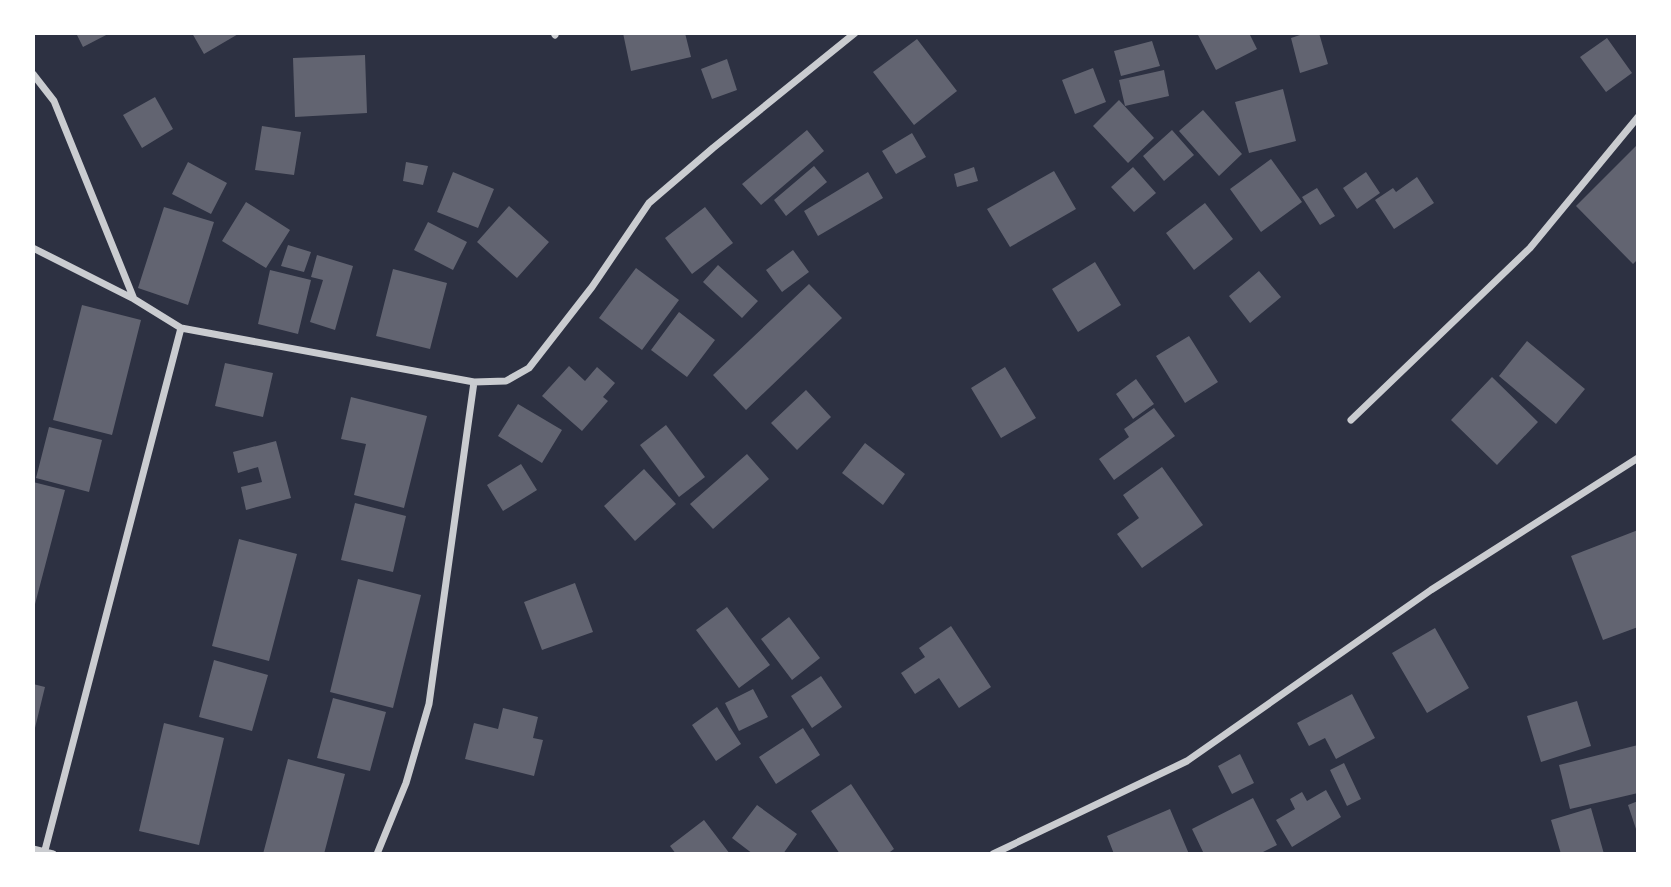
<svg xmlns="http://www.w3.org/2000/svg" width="1671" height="887" font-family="'Roboto Condensed',sans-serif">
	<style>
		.building { fill: #626471 }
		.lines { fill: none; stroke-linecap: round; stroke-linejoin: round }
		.minor { stroke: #caccd0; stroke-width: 7 }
	</style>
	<rect width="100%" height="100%" fill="#2d3142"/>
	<!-- building -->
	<path class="building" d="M76 33H110L83 47Z
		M192 33H240L204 54Z
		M623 33H685L691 57 631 71Z
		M1197 33H1249L1257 49 1216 70Z
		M1306 33H1319L1328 64 1300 73 1291 38Z
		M1607 38 1632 73 1606 92 1580 57Z
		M917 39 957 91 914 125 873 72Z
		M1152 41 1160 66 1121 76 1114 51Z
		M365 55 367 113 295 117 293 58Z
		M727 59 737 90 712 99 701 69Z
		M1093 68 1106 102 1075 114 1062 80Z
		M1164 70 1169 96 1125 106 1119 80Z
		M1283 89 1296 141 1249 153 1235 102Z
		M155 97 173 129 142 148 123 115Z
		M1119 100 1154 138 1128 163 1093 126Z
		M1203 110 1242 154 1219 176 1179 131Z
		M262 126 301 132 294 175 255 170Z
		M807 130 824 151 761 205 742 184Z
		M1172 130 1194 155 1164 181 1143 156Z
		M912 133 926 157 896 174 882 151Z
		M1638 144V259L1633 264 1576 206Z
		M1271 159 1302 202 1261 232 1230 189Z
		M188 162 227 183 211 214 172 194Z
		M406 162 428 166 423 185 403 181Z
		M814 166 827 182 786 216 774 200Z
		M974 167 978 181 957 187 954 174Z
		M1133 167 1156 193 1134 212 1111 187Z
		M1054 171 1076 209 1010 247 987 209Z
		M453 172 494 189 478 228 437 212Z
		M868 172 883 198 818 236 804 211Z
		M1366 172 1380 193 1357 209 1343 188Z
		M1417 177 1434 203 1394 229 1375 200 1393 188 1396 192Z
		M1317 188 1335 216 1320 225 1302 197Z
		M246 202 290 230 266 268 222 241Z
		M1205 203 1233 239 1194 270 1166 233Z
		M509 206 549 242 517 278 477 242Z
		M164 207 214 222 188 305 138 288Z
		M705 207 733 243 692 274 665 238Z
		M428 222 467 242 453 270 414 250Z
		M288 245 311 252 304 272 281 266Z
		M793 250 809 272 782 292 766 270Z
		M317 255 353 266 335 330 310 322 323 280 311 277Z
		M1095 262 1121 305 1078 332 1052 289Z
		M718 265 758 301 742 318 703 282Z
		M636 268 679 300 642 350 599 318Z
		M393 269 447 283 430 349 376 336Z
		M270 270 311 280 298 334 258 324Z
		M1259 271 1281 297 1250 323 1229 296Z
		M809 284 842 318 746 410 713 375Z
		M82 305 141 320 112 435 53 420Z
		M679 312 715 340 687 377 651 350Z
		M1189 336 1218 382 1185 403 1156 356Z
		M1527 341 1585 389 1556 424 1499 376Z
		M225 363 273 373 263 417 215 406Z
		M569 366 585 381 597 367 615 383 603 397 608 401 582 431 542 396Z
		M1005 367 1036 418 1001 438 971 388Z
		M1492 377 1538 422 1497 465 1451 420Z
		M1136 379 1154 404 1133 419 1116 394Z
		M806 390 831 417 797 450 771 423Z
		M351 397 427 416 404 508 354 495 366 444 341 439Z
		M518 404 562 430 542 463 498 436Z
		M1154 408 1175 436 1114 480 1099 459 1129 437 1124 429Z
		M666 425 705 477 679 497 640 445Z
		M49 427 102 440 89 492 36 478Z
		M276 441 291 498 246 510 241 487 262 482 258 467 238 473 233 452Z
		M865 443 905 474 883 505 842 473Z
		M747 454 769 479 713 529 690 504Z
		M521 464 537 490 503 511 487 485Z
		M1162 467 1203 525 1142 568 1117 534 1139 518 1123 495Z
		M644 469 676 504 635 541 604 506Z
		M33 482 65 490 34 608H33Z
		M355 503 406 516 393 572 341 560Z
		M1638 530V627L1603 640 1571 556Z
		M239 539 297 554 269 661 212 646Z
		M358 579 421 595 393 708 330 692Z
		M575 583 593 632 542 650 524 602Z
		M727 607 770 665 739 688 696 630Z
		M789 617 820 658 792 680 761 639Z
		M951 626 991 687 959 708 939 678 915 694 901 673 925 657 919 648Z
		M1435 628 1469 688 1427 713 1392 653Z
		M214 660 268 675 252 731 199 717Z
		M821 676 842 707 812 728 791 696Z
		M33 684 45 687 34 732H33Z
		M753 689 768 717 739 731 725 703Z
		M1352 694 1375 738 1336 759 1325 738 1309 746 1297 723Z
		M333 698 386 712 370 771 317 758Z
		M1577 701 1591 746 1541 762 1527 716Z
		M717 707 741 744 716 761 692 725Z
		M503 708 538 717 533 738 543 740 534 776 465 759 474 723 498 729Z
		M164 723 224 738 199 845 139 831Z
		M803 728 820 755 776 784 759 757Z
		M1638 745V793L1570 809 1559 765Z
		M1240 754 1254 783 1232 794 1218 766Z
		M288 759 345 774 324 854H263Z
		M1344 763 1361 799 1347 806 1330 770Z
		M851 784 894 849 887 854H840L811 811Z
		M1326 790 1341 817 1292 847 1276 820 1295 809 1290 799 1302 792 1307 801Z
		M1253 798 1277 845 1259 854H1204L1192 829Z
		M1638 801V832H1637L1628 805Z
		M757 805 797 834 783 854H753L732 838Z
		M1591 808 1604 854H1561L1551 820Z
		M1170 809 1189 854H1114L1107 836Z
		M704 820 730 854H676L670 846Z"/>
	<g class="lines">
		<!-- minor -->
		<path class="minor" d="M554 33 555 35
			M33 74 54 101 134 299 181 328 44 854
			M33 248 134 299
			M181 328 474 382 506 381 529 368 592 287 649 203 713 148 855 33
			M1351 420 1530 248 1638 117
			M33 849 53 854
			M377 854 406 783 429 704 474 382
			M993 854 1187 761 1431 590 1638 458"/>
	</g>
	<!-- border -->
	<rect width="1671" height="887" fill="none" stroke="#ffffff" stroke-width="70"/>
</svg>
